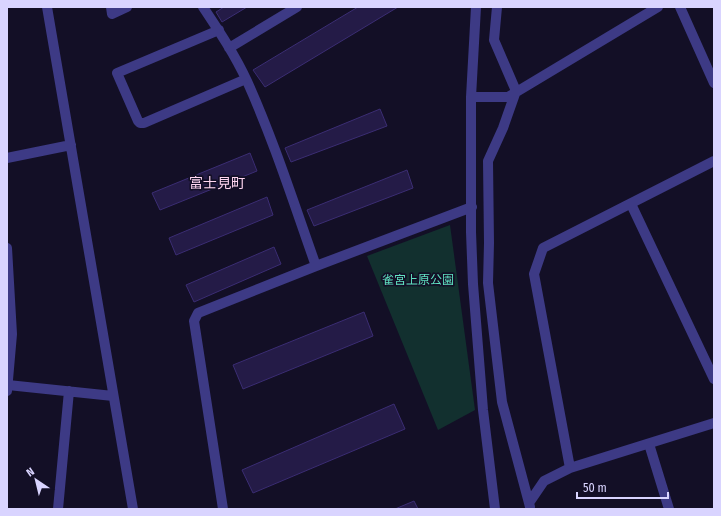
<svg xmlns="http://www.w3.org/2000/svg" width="721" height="516" font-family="'Fira Sans Condensed','Noto Sans JP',sans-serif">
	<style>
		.green { fill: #12302f }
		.building { fill: #241b47; stroke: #3b2d73 }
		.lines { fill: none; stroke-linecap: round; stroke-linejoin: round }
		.minor { stroke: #3d3a85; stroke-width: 10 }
		.labels { text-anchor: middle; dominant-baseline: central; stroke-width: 3.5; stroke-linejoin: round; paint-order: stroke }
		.park-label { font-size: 12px; fill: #5fe0c0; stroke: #130f26 }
		.quarter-label { font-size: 14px; fill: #ffd6f0; stroke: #130f26 }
	</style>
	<rect width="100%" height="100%" fill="#130f26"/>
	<!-- green -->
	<path class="green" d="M450 225 475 410 438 430 367 256Z"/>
	<!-- building -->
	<path class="building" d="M224 7H247L222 22 216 12Z
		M358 7H398L265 87 253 70Z
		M380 109 387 126 291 162 285 148Z
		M250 153 257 171 160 210 152 193Z
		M407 170 413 188 314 226 307 210Z
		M267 197 273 215 176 255 169 238Z
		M274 247 281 264 194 302 186 285Z
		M364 312 373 336 243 389 233 365Z
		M394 404 405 429 253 493 242 470Z
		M414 501 418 509H395Z"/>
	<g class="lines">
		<!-- minor -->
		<path class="minor" d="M47 7 133 509
			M111 7 112 14 127 7
			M203 7C219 31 235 55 247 81 274 141 294 204 316 266
			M476 7 471 97V232L473 284 483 410 495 509
			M497 7 494 40 516 91 503 128 488 161 489 243 488 283 502 402 529 503
			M680 7 714 83
			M219 30 117 73 138 121 140 123H144L246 79
			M229 48 297 7
			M471 97H508L658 7
			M7 158 71 145
			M631 204 714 379
			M7 248 12 334 7 391
			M8 385 113 396
			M649 444 669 509
			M570 468 714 423
			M530 507 529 503 544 481 570 468 534 274 543 248 714 161
			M58 509 69 391
			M223 509 194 321 198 313 316 266 472 207"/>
	</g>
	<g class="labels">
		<!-- park labels -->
		<g class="park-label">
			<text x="418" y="280">雀宮上原公園</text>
		</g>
		<!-- quarter labels -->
		<g class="quarter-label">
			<text x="217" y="183">富士見町</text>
		</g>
	</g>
	<!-- border -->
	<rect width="721" height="516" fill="none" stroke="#d9d4ff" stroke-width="16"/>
	<!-- north arrow -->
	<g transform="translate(36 480) rotate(325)" stroke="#130f26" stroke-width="3" paint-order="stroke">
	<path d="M0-3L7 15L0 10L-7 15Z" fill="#d9d4ff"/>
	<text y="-6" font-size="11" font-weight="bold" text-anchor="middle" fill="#d9d4ff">N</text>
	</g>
	<!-- scale -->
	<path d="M577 492v6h91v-6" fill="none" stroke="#d9d4ff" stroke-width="2"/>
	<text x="583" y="492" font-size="12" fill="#d9d4ff" stroke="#130f26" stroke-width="3" paint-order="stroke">50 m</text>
</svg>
